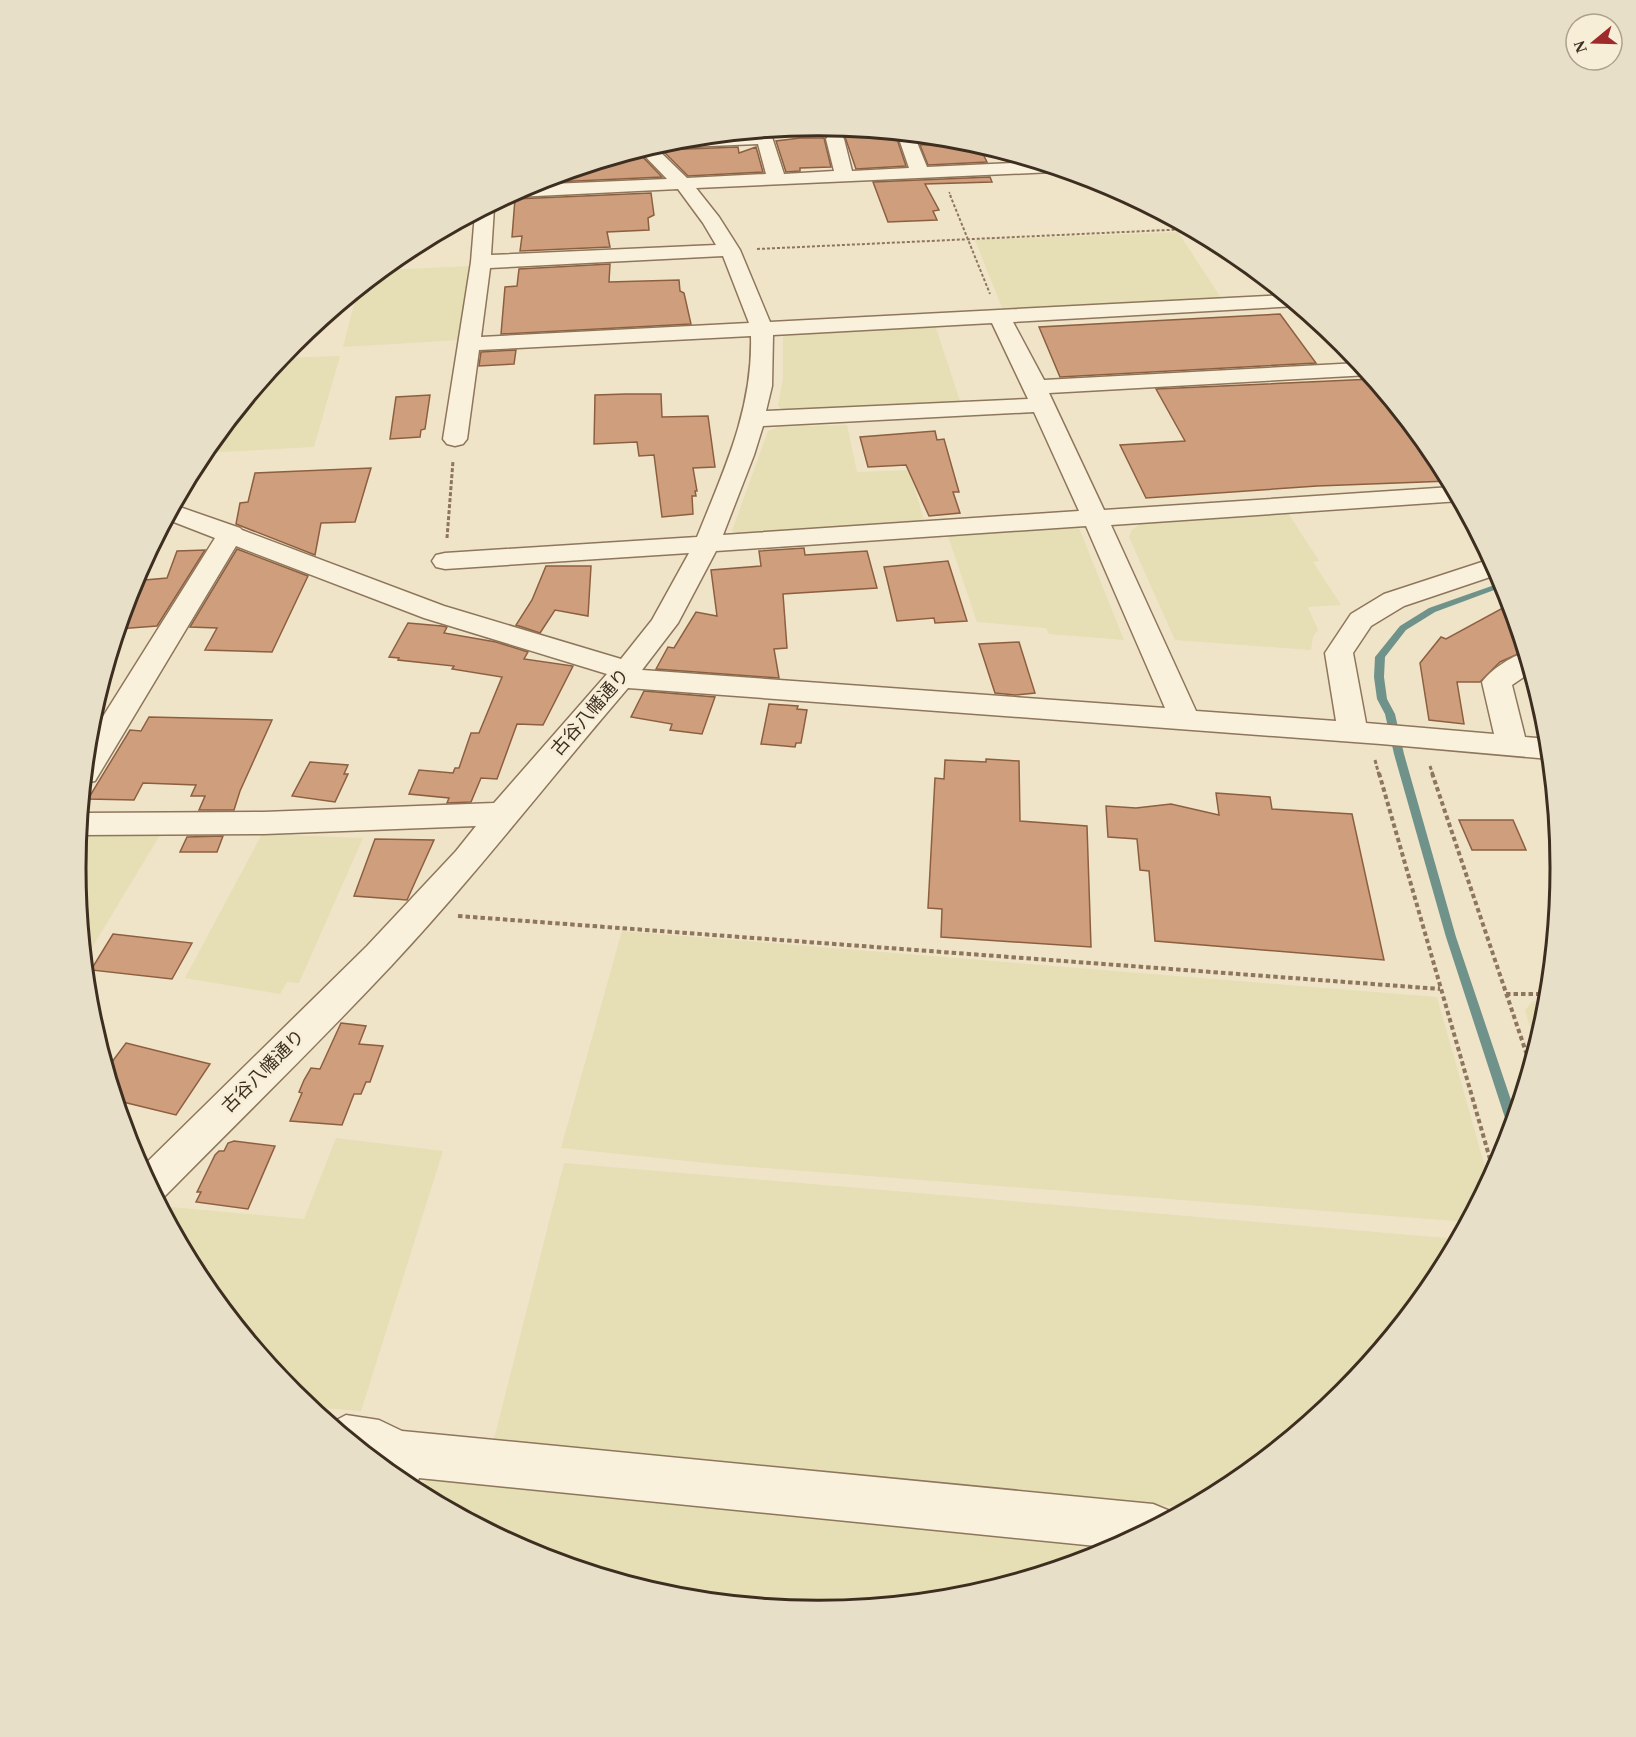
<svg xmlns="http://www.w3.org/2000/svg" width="1636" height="1737" font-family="'Times New Roman','Noto Sans JP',serif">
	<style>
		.farmland { fill: #e6deb5 }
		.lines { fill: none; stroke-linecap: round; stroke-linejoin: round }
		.stream { fill: #6f938a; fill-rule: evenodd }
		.building { fill: #cf9f7d; stroke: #8d5f41; stroke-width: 1.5 }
		.minor-casing { stroke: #8d765c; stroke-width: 3 }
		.path-far3 { stroke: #8d765c; stroke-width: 1.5; stroke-dasharray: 2 1.5; stroke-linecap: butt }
		.path-far2 { stroke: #8d765c; stroke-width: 2; stroke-dasharray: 3 2; stroke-linecap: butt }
		.path-far1 { stroke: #8d765c; stroke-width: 3; stroke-dasharray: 4 2; stroke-linecap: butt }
		.path { stroke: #8d765c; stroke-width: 4; stroke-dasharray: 4.5 3; stroke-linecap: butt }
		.minor { fill: #faf1dc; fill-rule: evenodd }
		.labels { text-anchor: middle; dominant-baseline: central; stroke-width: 5; stroke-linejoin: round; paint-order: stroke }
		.street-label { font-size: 18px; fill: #3d2e20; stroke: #f7eed8 }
		.rim { fill: none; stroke: #3d2e20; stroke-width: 3 }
	</style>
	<rect width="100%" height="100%" fill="#f0e4c8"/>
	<!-- farmland -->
	<path class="farmland" d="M1178 232 1223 301 1003 310 975 240Z
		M471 266 461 340 343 347 358 289 382 270Z
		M935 325 960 401 787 412 778 406 783 378V331Z
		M340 356 314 447 203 453 280 358Z
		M847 425 857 472 909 470 925 523 737 533 732 531 768 431 778 427Z
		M1288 513 1319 561 1313 562 1341 605 1308 607 1318 630 1313 637 1311 650 1175 640 1129 537 1132 530 1140 524 1155 521Z
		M1070 526 1079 528 1124 640 1049 634 1046 628 977 622 947 533Z
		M262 834 363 838 299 983 287 982 280 994 185 978Z
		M81 835H160L84 961 75 869 78 836Z
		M622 931 1437 997 1489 1181 1468 1222 726 1165 561 1148Z
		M1533 1001H1548L1547 1014 1536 1048 1525 1010Z
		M336 1138 443 1151 361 1411 309 1407 292 1394 200 1281 160 1206 304 1219Z
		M564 1163 1458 1239 1436 1282 1343 1394 1231 1486 1191 1508 494 1439Z
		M430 1476 1112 1550 1102 1555 963 1597 818 1611 673 1597 533 1555 414 1491Z"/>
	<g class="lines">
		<!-- stream -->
		<path class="stream" d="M1503 582 1505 586 1435 612 1406 630 1385 657 1384 677 1387 699 1395 714 1404 754 1456 937 1516 1115 1512 1129 1509 1128 1507 1124 1446 937 1394 754 1385 714 1377 699 1374 677 1375 657 1400 626 1429 608Z"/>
	</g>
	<!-- building -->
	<path class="building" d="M865 130 895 133 906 166 856 169 845 137 867 136Z
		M800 138H824L831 167 800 168V171L786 172 776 141Z
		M973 143 978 144 987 162 928 165 920 145Z
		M738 147 739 153 756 147 763 172 688 176 662 150Z
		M637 151 662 177 533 183 534 182Z
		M990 177 992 182 925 184 939 210 933 211 937 220 888 222 873 182Z
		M651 193 654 215 648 218 649 230 607 232 610 247 520 251 522 236 512 237 515 199Z
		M610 264 609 282 679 280 680 291 684 293 691 324 501 334 505 287 517 286 519 269Z
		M1280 314 1316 363 1060 377 1039 327Z
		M516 350 514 364 479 366 481 352Z
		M1373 379 1436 456 1449 481 1317 486 1146 498 1120 445 1185 441 1156 389Z
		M626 394H661L662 417 708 416 715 467 693 468 697 491H695L696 496H692L693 514 662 517 654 455 639 456 637 442 594 444 595 395Z
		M430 395 425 429 421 430 420 437 390 439 396 397Z
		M935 431 937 440 944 439 959 492H953L960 513 929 516 906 465 868 467 860 437Z
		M371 468 355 522 321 523 315 555 236 524 240 503 248 502 255 473Z
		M804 548 805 555 867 551 877 588 783 594 787 648 774 649 779 678 656 669 668 647 674 648 696 612 717 616 711 570 761 566 759 551Z
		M237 549 308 576 272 652 205 650 217 628 190 627Z
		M205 550 157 626 118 629 133 581 167 578 177 551Z
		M948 561 967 621 935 623 934 618 897 621 884 567Z
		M546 566H591L588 616 555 610 540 633 516 625 532 600Z
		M1510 604 1525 651 1500 662 1480 682H1457L1464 724 1429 720 1420 663 1441 637 1446 639Z
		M408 623 442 626 447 627 444 633 496 642 528 652 524 659 573 666 543 725 517 724 497 779 481 778 471 802 447 803 449 798 409 794 419 770 453 773 455 768H459L471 733H479L502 677 452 669 454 666 398 660 399 658 389 657Z
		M1019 642 1035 693 1015 695 995 693 979 644Z
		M644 691 715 697 702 734 670 730 672 724 631 717Z
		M769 704 798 706 797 709 807 710 801 743H796L795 747 761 744Z
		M149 717 272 720 240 791 234 810H199L205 796H191L196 785 143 783 134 800 88 799 130 730 141 731Z
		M986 759 1019 761 1020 821 1087 826 1091 947 941 937 942 909 928 908 935 778 944 779 945 760 986 762Z
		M310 762 348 765 344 774H348L335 802 292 796Z
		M1216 793 1270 797 1272 809 1352 814 1384 960 1155 941 1149 871 1140 870 1137 839 1108 837 1106 806 1136 808 1171 804 1219 815Z
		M1459 820H1513L1526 850H1472Z
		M223 836 217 852H180L187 837Z
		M375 839 434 840 407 900 354 896Z
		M113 934 192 943 172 979 91 970Z
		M341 1023 366 1026 359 1044 383 1046 370 1082H366L361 1094H354L342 1125 290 1121 302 1093 299 1092 304 1080 311 1068 320 1069Z
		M126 1043 210 1064 176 1115 115 1100 106 1070Z
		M234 1141 275 1146 248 1209 196 1202 201 1192H197L215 1155 219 1151H224L228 1143Z"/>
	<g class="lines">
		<!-- minor casing -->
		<g class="minor-casing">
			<path id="minor" d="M897 133 914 135 927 167 1037 162 1060 169 1053 172 696 188 719 217 740 250 770 322 1285 295 1298 306 1013 322 1044 380 1359 363 1369 375 1049 393 1104 510 1452 487 1460 501 1111 525 1196 711 1336 721 1325 653 1351 614 1384 594 1491 559 1499 574 1404 606 1371 626 1353 653 1366 723 1494 734 1482 682C1491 670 1511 656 1525 653L1531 672 1512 685 1525 737 1548 739 1550 759 1381 744 628 688C549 780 475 876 392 965 318 1044 239 1121 163 1198L157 1201 140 1169 367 946 456 851 476 826 264 834 79 835 81 813 264 812 494 803 607 674 424 618 236 546 95 781 83 783 87 742 215 538 166 519 174 505 240 528 242 530 444 606 621 659 652 620 689 553 445 569 436 567 432 561 436 555 445 553 697 537C724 470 753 409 751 336L479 350 467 439 463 444 455 446 447 444 443 439 471 262 475 213 492 204 494 208 491 255 716 245 703 223 678 189 516 197 510 195 528 185 667 179 639 150 654 146 687 178 766 174 758 144 662 148 655 145C687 135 739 129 772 137L784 174 834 171 826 139 829 135H841L844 139 852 171 909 168ZM723 256 749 323 481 337 490 268ZM992 323 1028 399 766 411 772 386 773 335ZM1034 412 1079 511 723 535 754 455 763 426ZM1086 526 1165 708 642 670 678 623 716 551Z
				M346 1415 379 1420 402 1431 1153 1504 1170 1511 1172 1518 1116 1548 419 1478 414 1491 405 1486 329 1424Z"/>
		</g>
		<!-- path-far3 -->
		<path class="path-far3" d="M949 192 951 196"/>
		<!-- path-far2 -->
		<path class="path-far2" d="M950 195 990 294
			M757 249 1189 229"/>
		<!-- path-far1 -->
		<path class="path-far1" d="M447 538 453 461
			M1375 760 1379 775
			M1430 766 1433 775"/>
		<!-- path -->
		<path class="path" d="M1379 773 1494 1173
			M1432 773 1531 1067
			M458 916 1440 989
			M1506 994H1549"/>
		<!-- minor -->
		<use href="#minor" class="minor"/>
	</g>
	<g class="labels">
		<!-- street labels -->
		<g class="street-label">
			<text transform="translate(590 712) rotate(-49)">古谷八幡通り</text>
			<text transform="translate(263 1071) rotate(-45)">古谷八幡通り</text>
		</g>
	</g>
	<!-- crop -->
	<path d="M0 0H1636V1737H0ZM86 868a732 732 0 1 1 1464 0a732 732 0 1 1-1464 0Z" fill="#e8dfc9" fill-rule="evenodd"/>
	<path class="rim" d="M86 868a732 732 0 1 1 1464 0a732 732 0 1 1-1464 0Z"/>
	<!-- north arrow -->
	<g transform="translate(1594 42) rotate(251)"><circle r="28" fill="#f7eed8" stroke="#ada18e" stroke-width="1.5"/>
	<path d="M0-4.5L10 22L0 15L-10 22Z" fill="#9e2a2b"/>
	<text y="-9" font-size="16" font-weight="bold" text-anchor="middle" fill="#3d2e20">N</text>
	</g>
</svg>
